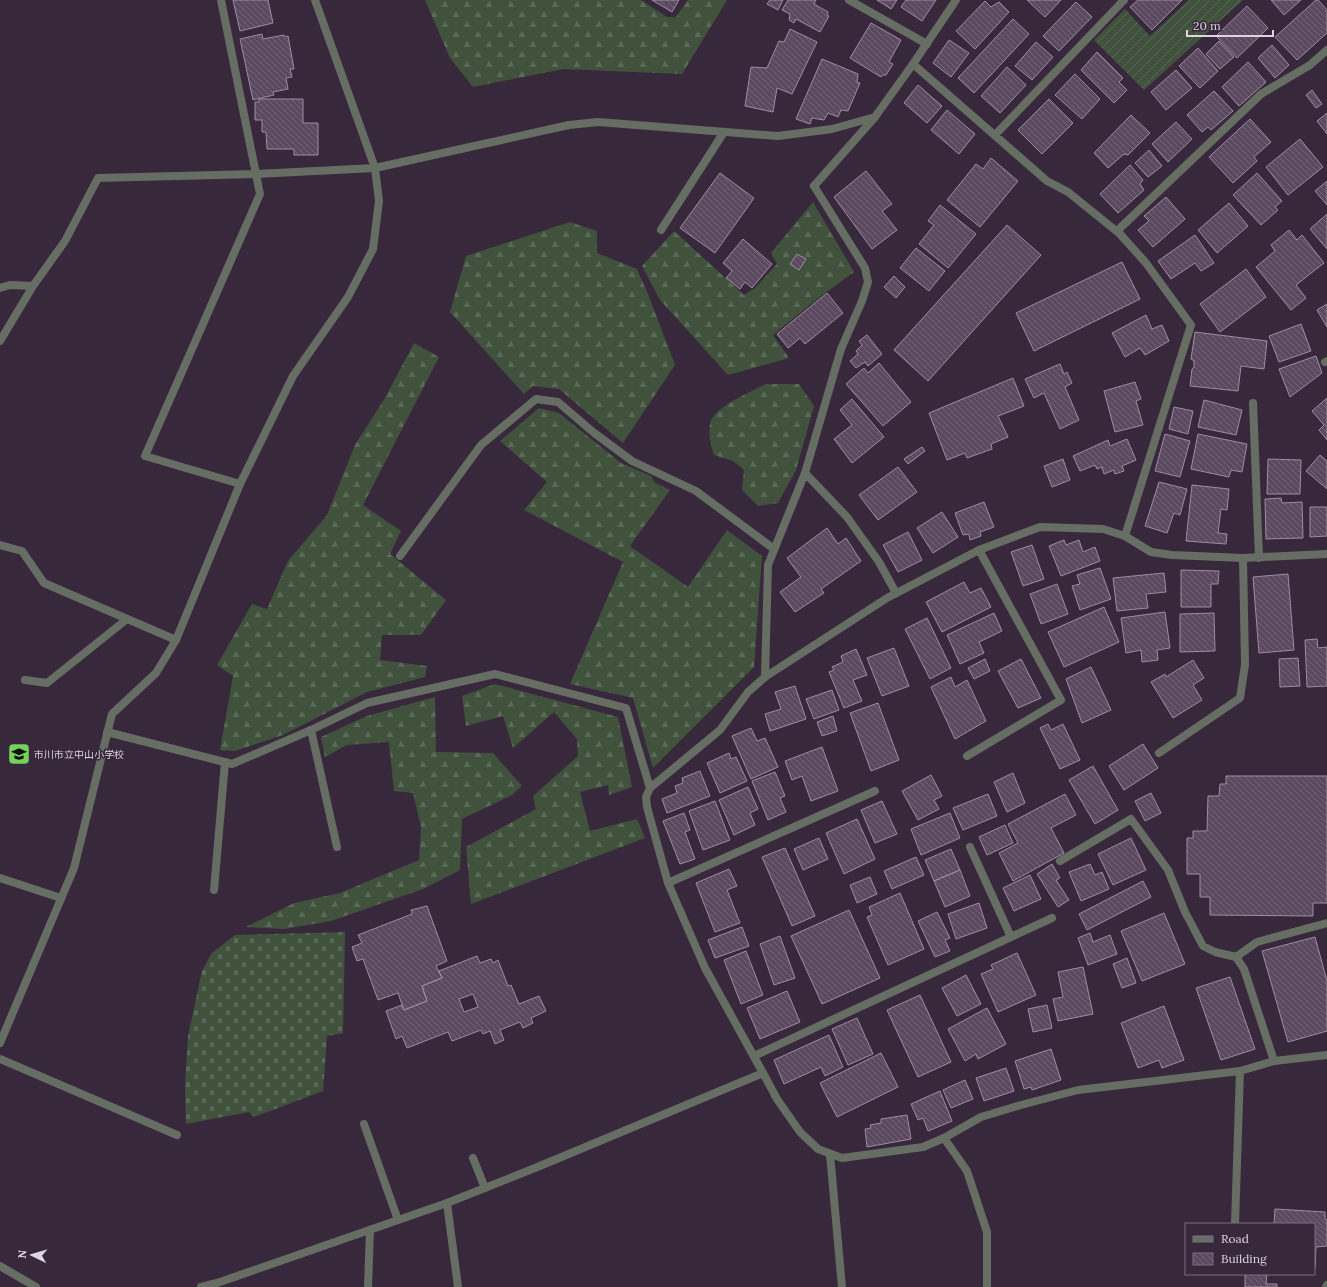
<svg xmlns="http://www.w3.org/2000/svg" width="1327" height="1287" font-family="Lora,'Noto Sans JP',serif">
	<style>
		.forest { fill: url(#forest-firs) }
		.cemetery { fill: url(#cemetery-stones) }
		.garden { fill: url(#garden-furrows) }
		.building { fill: url(#building-back-hatch); stroke: #9f8ca4; fill-rule: evenodd }
		.lines { fill: none; stroke-linecap: round; stroke-linejoin: round }
		.lane { stroke: #666e64; stroke-width: 8 }
		.street { stroke: #666e64; stroke-width: 8 }
		.labels { text-anchor: middle; dominant-baseline: central; stroke-width: 3; stroke-linejoin: round; paint-order: stroke }
		.poi-label { font-size: 10px; fill: #ded4e1; stroke: #38283c; text-anchor: start }
	</style>
	<defs>
		<pattern id="forest-firs" width="22" height="20" patternUnits="userSpaceOnUse"><rect width="22" height="20" fill="#40523c"/><path d="M5 1l3.5 6h-7zM16 11l3.5 6h-7z" fill="#5b6a58"/></pattern>
		<pattern id="cemetery-stones" width="16" height="16" patternUnits="userSpaceOnUse"><rect width="16" height="16" fill="#40523c"/><path d="M2 7V4a2 2 0 0 1 4 0v3zM10 15v-3a2 2 0 0 1 4 0v3z" fill="#5b6a58"/></pattern>
		<pattern id="garden-furrows" width="10" height="10" patternUnits="userSpaceOnUse"><rect width="10" height="10" fill="#40523c"/><path d="M-1 1l2-2M0 10L10 0M9 11l2-2" fill="none" stroke="#5b6a58"/></pattern>
		<pattern id="building-back-hatch" width="6" height="6" patternUnits="userSpaceOnUse"><rect width="6" height="6" fill="#5b4a5f"/><path d="M-1 5l2 2M0 0l6 6M5-1l2 2" fill="none" stroke="#726376"/></pattern>
	</defs>
	<rect width="100%" height="100%" fill="#38283c"/>
	<!-- forest -->
	<path class="forest" d="M425 0H641L667 17H676L688 0H727L682 74 563 69 473 87 450 58Z
		M813 202 854 272 821 296 773 335 789 358 728 375 660 300 642 266 674 231 744 295 755 288 777 264 771 253Z
		M570 222 597 231V253L637 269 648 294 675 365 623 443 559 389 533 386 524 394 450 312 466 256Z
		M414 343 439 357 363 505 401 531 390 554 446 600 421 635H382L380 660 427 666 425 677 367 692 283 735 235 751 220 750 233 676 217 665 252 604 267 609 288 561 327 515 355 445 385 398Z
		M766 384H799L814 406 796 470 778 503 758 506 742 490 744 470 733 461 714 455C711 446 708 434 710 424 713 407 751 392 766 384Z
		M539 408 559 413 621 463 651 476 654 482 670 490 630 546 688 587 727 530 762 556 754 667 653 768 633 698 570 684 623 562 524 510 547 482 500 441Z
		M495 684 618 717 632 787 609 795 608 785 580 792 590 831 637 819 645 838 471 904 466 847 536 809 533 796 578 756 577 739 554 712 513 748 503 716 466 726 462 696Z
		M435 697 436 752 493 753 522 786 512 795 462 819 460 870 423 889 331 921 284 929 246 927 294 903 340 893 419 860 421 827 413 793 394 791 389 742 347 745 325 757 321 737 367 716Z"/>
	<!-- cemetery -->
	<path class="cemetery" d="M345 932 343 1033 327 1036 323 1091 254 1117 249 1112 186 1124 185 1086 188 1036 202 971 211 954 235 935Z"/>
	<!-- garden -->
	<path class="garden" d="M1189 0H1243L1144 90 1094 40 1125 9 1150 36Z"/>
	<!-- building -->
	<path class="building" d="M233 0H268L273 23 240 31Z
		M652 0H679L672 12Z
		M770 0H783L778 10 767 4Z
		M788 0H816L814 4 828 12 827 15 829 16 820 32 796 19 794 23 789 20 790 14 782 10Z
		M877 0H897L891 9Z
		M906 0H936L922 21 901 7Z
		M1027 0H1061L1045 17Z
		M1138 0H1182L1152 30 1130 7Z
		M1271 0H1301L1284 15Z
		M1316 0H1318L1327 10V33L1297 60 1275 37Z
		M985 1 991 7 999 2 1009 12 975 49 956 31Z
		M1076 2 1092 17 1059 51 1043 36Z
		M1247 6 1268 28 1237 58 1216 36Z
		M1013 19 1029 34 974 93 958 78Z
		M871 23 901 40 889 62 893 64 886 75H883L881 77 850 58Z
		M790 29 817 42 792 94 777 88 773 112 745 106 751 67 767 68 779 41 784 42Z
		M262 34 263 39 284 35 286 37 288 36 294 69H290L292 77 286 78 288 89 273 92 274 95 253 100 240 39Z
		M949 40 969 53 951 77 933 63Z
		M1219 41 1234 57 1220 69 1206 54Z
		M1036 42 1053 57 1032 80 1015 66Z
		M1272 45 1289 65 1275 78 1258 58Z
		M1198 48 1218 71 1200 88 1179 66Z
		M1097 52 1123 78 1119 82 1127 90 1114 103 1081 70Z
		M822 59 858 74 857 82 860 83 848 111 841 110 838 117 828 113 824 120 812 118 810 124 796 119Z
		M1248 62 1266 82 1239 106 1222 87Z
		M1007 67 1026 85 1000 113 981 96Z
		M1176 70 1192 88 1166 110 1151 92Z
		M1075 74 1100 99 1082 119 1055 95Z
		M918 85 942 106 927 123 904 103Z
		M1312 90 1322 104 1316 108 1306 95Z
		M1214 91 1233 111 1211 130 1208 127 1202 132 1187 115Z
		M259 99H303V123H318V155H294V149H267L266 132H262V120H255V102H259Z
		M1049 99 1073 123 1042 154 1018 130Z
		M947 110 975 134 959 154 931 130Z
		M1327 113V134L1317 121Z
		M1131 115 1150 133 1128 155 1124 154 1108 168 1094 153Z
		M1250 119 1271 142 1254 157 1257 161 1233 183 1209 157Z
		M1176 122 1192 139 1168 162 1152 144Z
		M1300 139 1323 167 1288 195 1266 167Z
		M1149 150 1162 166 1148 177 1135 163Z
		M991 158 1018 181 980 227 947 200 976 164 983 169Z
		M1130 165 1143 180 1140 184 1144 190 1118 213 1100 194Z
		M866 171 892 204 882 211 897 230 872 249 834 197Z
		M720 173 754 198 715 253 680 228Z
		M1257 173 1282 201 1275 207 1278 210 1261 225 1233 195Z
		M1327 181V205L1315 191Z
		M1166 197 1185 219 1153 247 1138 230 1149 221 1144 216Z
		M1229 203 1248 226 1217 253 1198 230Z
		M940 205 976 234 948 268 919 244 934 225 928 221Z
		M1327 214V249L1310 229Z
		M1007 225 1041 255 928 381 894 350Z
		M1289 230 1297 240 1302 235 1324 263 1296 285 1306 298 1291 310 1256 267 1275 251 1271 245Z
		M1195 235 1214 263 1201 271 1195 263 1171 279 1158 261Z
		M743 239 772 264 752 288 745 282 740 289 726 278 732 271 723 263Z
		M916 248 945 271 929 291 900 268Z
		M797 254 806 259 799 270 790 264Z
		M1122 262 1140 299 1034 351 1016 313Z
		M1246 269 1266 297 1220 332 1200 304Z
		M894 276 905 287 896 298 884 287Z
		M827 293 843 313 805 344 800 338 788 348 777 334Z
		M1327 304V327L1317 310Z
		M1146 315 1152 329 1162 325 1169 341 1145 355 1140 348 1125 357 1112 333Z
		M1301 324 1311 351 1279 362 1269 336Z
		M1195 332 1267 341 1264 369 1241 366 1238 391 1190 386 1192 369 1194 367V361L1191 359Z
		M867 335 882 354 868 366 865 362 856 368 850 361 858 354 856 351 862 345 859 341Z
		M1316 356 1322 373 1290 397 1279 369Z
		M879 363 911 402 883 426 846 384 864 368 868 373Z
		M1060 364 1064 374 1067 372 1072 383 1065 387 1079 420 1060 429 1044 393 1034 398 1025 379Z
		M1013 378 1024 406 998 416 1008 437 991 444 992 449 967 458 965 453 947 460 929 413Z
		M1135 382 1141 399 1136 401 1143 425 1115 432 1104 391Z
		M1327 398V440L1319 430 1324 425 1312 411Z
		M852 399 884 437 852 463 834 439 852 425 840 410Z
		M1204 400 1242 410 1236 435 1198 427Z
		M1174 407 1193 411 1188 434 1169 429Z
		M1165 434 1190 441 1180 477 1155 471Z
		M1198 434 1247 444 1242 472 1231 470 1229 477 1191 469Z
		M1127 439 1136 460 1122 466 1124 471 1115 474 1114 470 1104 474 1102 467 1097 469 1095 465 1080 471 1073 456 1108 440 1110 446Z
		M922 447 925 451 908 464 904 459Z
		M1320 455 1327 461V489L1306 471Z
		M1063 459 1070 480 1052 487 1044 466Z
		M1268 459 1301 460 1300 494H1267Z
		M898 467 917 492 878 520 859 495Z
		M1159 482 1187 489 1180 515 1174 513 1167 533 1145 526Z
		M1192 485 1229 489 1227 510 1221 509 1218 533 1227 534 1226 544 1186 541Z
		M1281 498 1282 503 1302 502 1303 538 1266 539 1265 499Z
		M984 502 994 527 980 532 981 536 970 540 969 534 963 535 955 513Z
		M1310 507H1327V536L1310 537Z
		M942 512 958 537 933 553 917 528Z
		M827 528 838 544 846 538 861 561 821 589 824 593 795 612 780 592 801 577 787 558Z
		M908 532 922 560 898 572 883 545Z
		M1064 540 1066 545 1079 540 1083 552 1095 547 1100 561 1061 576 1049 546Z
		M1032 545 1044 579 1023 586 1011 552Z
		M1100 568 1111 599 1080 610 1072 586 1080 584 1077 575Z
		M1181 570 1219 571 1218 584H1211V607H1181Z
		M1164 573 1166 592 1146 594 1148 608 1117 611 1113 578Z
		M1288 574 1294 650 1259 653 1253 577Z
		M964 582 970 593 981 588 991 607 942 632 926 602Z
		M1057 584 1068 614 1041 624 1030 594Z
		M1104 607 1119 642 1064 667 1048 632Z
		M1165 612 1170 648 1157 650 1158 660 1142 662 1141 650 1126 653 1121 618Z
		M994 613 1002 631 979 642 984 653 960 664 947 635Z
		M1214 613 1215 651 1180 652V614Z
		M927 618 951 668 930 679 905 629Z
		M1317 639 1318 648 1327 647V686L1307 687 1305 640Z
		M894 648 909 686 882 696 867 658Z
		M856 649 867 675 853 680 862 701 844 708 829 672 834 670 832 667 843 662 841 656Z
		M1298 658 1300 686 1280 687 1279 659Z
		M985 659 990 671 974 679 968 668Z
		M1021 659 1041 698 1018 708 998 671Z
		M1193 660 1204 678 1193 685 1202 700 1173 718 1151 682 1165 674 1166 677Z
		M1091 667 1111 710 1082 723 1066 679Z
		M951 677 955 687 967 680 986 721 955 739 931 687Z
		M795 686 806 719 770 731 765 714 781 709 775 692Z
		M832 690 839 710 814 719 806 699Z
		M878 703 899 760 871 771 850 713Z
		M833 716 837 731 822 736 817 722Z
		M1048 724 1051 730 1063 724 1080 760 1060 769 1040 728Z
		M751 728 757 741 765 738 778 767 751 779 732 736Z
		M1143 744 1158 768 1124 790 1109 766Z
		M822 747 838 791 811 801 802 776 792 780 785 761Z
		M729 753 731 759 736 757 747 781 720 793 707 763Z
		M1093 766 1118 810 1095 824 1069 780Z
		M700 771 710 796 667 813 662 799 677 793 675 786 683 783 682 778Z
		M775 772 785 796 780 798 786 812 768 820 752 781Z
		M1013 773 1025 803 1007 812 994 782Z
		M931 775 942 796 934 800 939 809 918 820 902 791Z
		M1226 776H1327V903H1313V916L1210 915V897H1200V874H1187V838H1193V831H1207L1208 796H1219L1220 784H1226Z
		M748 787 758 809 750 813 755 825 734 835 719 800Z
		M1151 793 1161 813 1145 821 1135 801Z
		M988 794 997 816 963 830 953 808Z
		M1065 794 1076 815 1051 828 1064 853 1013 881 999 853 1018 843 1008 824Z
		M715 801 730 840 703 850 689 811Z
		M882 801 897 834 875 843 861 810Z
		M684 813 690 830 685 832 695 859 680 864 663 821Z
		M950 813 960 838 921 855 911 829Z
		M857 819 875 859 844 874 826 833Z
		M1005 825 1013 843 987 855 979 837Z
		M819 838 828 859 803 870 794 849Z
		M1131 838 1146 870 1113 885 1098 854Z
		M785 848 815 916 792 926 762 857Z
		M951 849 960 870 934 881 925 860Z
		M916 857 924 875 892 889 884 871Z
		M1052 864 1060 878 1056 880 1069 900 1058 907 1037 874Z
		M1090 864 1095 875 1102 872 1109 889 1081 901 1069 872Z
		M729 869 737 886 727 890 740 923 715 932 696 883Z
		M960 870 970 896 945 907 934 881Z
		M1030 875 1041 899 1014 911 1003 888Z
		M870 877 877 894 857 903 850 885Z
		M1143 881 1151 897 1087 930 1079 914Z
		M900 893 924 949 888 965 867 917 872 915 869 907Z
		M979 903 987 928 956 939 948 914Z
		M427 906 447 961 436 966 442 978 422 986 427 1001 404 1010 398 993 378 1000 363 959 357 961 352 947 362 943 358 935 412 914 411 910Z
		M849 910 880 978 822 1004 791 936Z
		M937 912 950 938 945 940 950 951 935 957 918 921Z
		M1164 913 1185 964 1142 981 1121 931Z
		M742 927 749 946 715 958 708 940Z
		M1090 933 1093 942 1110 935 1117 954 1088 965 1078 938Z
		M780 936 795 978 774 985 760 944Z
		M1315 937 1327 981V1031L1288 1042 1262 951Z
		M746 951 763 995 741 1004 724 960Z
		M1017 953 1036 995 998 1012 981 974 993 969 991 965Z
		M477 956 480 963 491 959 493 963 498 960 508 986 511 985 519 1004 539 996 546 1011 531 1018 533 1023 523 1028 520 1022 500 1030 504 1040 495 1044 490 1031 483 1034 481 1030 452 1041 448 1032 407 1048 402 1036 396 1039 386 1011 402 1005 404 1010 427 1001 422 986 442 978 439 971ZM473 994 478 1007 464 1012 459 999Z
		M1127 958 1136 983 1122 988 1113 964Z
		M1083 967 1093 1014 1058 1021 1053 999 1063 997 1058 972Z
		M966 975 981 1004 957 1016 942 988Z
		M1230 977 1255 1049 1221 1060 1196 988Z
		M787 991 800 1022 760 1039 747 1008Z
		M920 995 951 1062 918 1077 887 1010Z
		M1047 1005 1052 1028 1033 1032 1028 1009Z
		M1164 1006 1184 1060 1162 1068 1159 1060 1138 1068 1121 1023Z
		M987 1008 1006 1044 978 1059 976 1054 965 1061 948 1029Z
		M857 1018 873 1054 848 1065 832 1029Z
		M829 1035 843 1067 825 1076 821 1067 784 1084 774 1060Z
		M1051 1049 1061 1080 1032 1090 1031 1087 1024 1089 1015 1061Z
		M881 1053 898 1087 837 1117 820 1083Z
		M1006 1068 1014 1091 984 1101 976 1078Z
		M965 1080 973 1099 951 1108 943 1090Z
		M940 1091 952 1121 928 1131 923 1118 918 1120 911 1104Z
		M907 1115 911 1139 867 1147 865 1129 871 1128 870 1125 881 1123V1119Z
		M1275 1209 1325 1212V1219L1327 1220V1246L1316 1247 1315 1267 1314 1224H1274Z
		M1245 1274H1267L1266 1284H1277V1287H1245Z"/>
	<g class="lines">
		<!-- lane -->
		<path class="lane" d="M221 0 260 194 145 456 240 484
			M849 0 927 44
			M913 64 1047 181 1068 192 1120 234 1146 263 1191 325 1125 536
			M995 135 1124 0
			M661 230 724 132
			M1117 231 1261 94 1310 65 1327 50
			M1325 362 1327 361
			M1253 403 1259 558
			M805 473 847 517 879 562 896 593
			M400 556 481 445 536 399 558 402 593 432 632 461 696 491 774 549
			M765 677 768 565 805 473 841 349 862 301 868 282 865 268 814 186
			M25 680 47 683 127 619
			M311 730 337 847
			M1159 753 1240 698 1245 665 1243 558
			M967 756 1061 700 979 550
			M970 847 1011 937
			M1060 861 1131 819 1168 870 1185 912 1203 946 1215 952 1236 957 1244 969 1274 1061
			M0 878 61 898
			M668 883 875 791
			M214 890 225 762
			M1236 957 1257 942 1327 923
			M754 1056 1052 918
			M0 1059 177 1135
			M364 1124 398 1220
			M830 1154 842 1287
			M473 1158 485 1188
			M447 1203 458 1287
			M1235 1224 1240 1071
			M368 1287 370 1230"/>
		<!-- street -->
		<path class="street" d="M814 186 875 117 913 64 956 0
			M0 288 10 285 33 286
			M0 341 33 286 65 241 98 178 256 174 375 168 569 125 598 122 778 136 832 129 875 117
			M0 545 22 551 44 583 176 640
			M1327 554 1243 558 1172 555 1151 552 1125 536 1103 529 1040 527 979 550 887 598 765 677 748 692 720 730 650 788 646 797 647 807 668 883 705 968 763 1073 777 1099 800 1132 818 1149 842 1158 923 1147 944 1138 981 1117 1021 1105 1078 1090 1240 1071 1274 1061 1327 1055
			M107 732 232 764 311 730 367 703 495 674 626 708 650 788
			M0 1043 74 868 112 714 156 673 176 640 240 484 293 376 348 297 373 249 379 201 375 168 315 0
			M944 1138 967 1171 987 1232V1287
			M0 1266 36 1287
			M201 1287 217 1283 447 1203 535 1168 763 1073
			M1326 1287 1327 1285"/>
	</g>
	<!-- icons -->
	<defs>
		<g id="school-square" transform="scale(1.15)"><rect x="-9" y="-9" width="18" height="18" rx="4" fill="#74d25c" stroke="#38283c"/><path d="M0-5L7-2L0 1L-7-2ZM-4 1L0 2.5L4 1V4Q0 6-4 4Z" fill="#111"/></g>
	</defs>
	<g fill-rule="evenodd">
		<use href="#school-square" x="19" y="754"/>
	</g>
	<g class="labels">
		<!-- poi labels -->
		<g class="poi-label">
			<text x="34" y="754">市川市立中山小学校</text>
		</g>
	</g>
	<!-- legend -->
	<rect x="1185" y="1223" width="130" height="52" fill="#38283c" stroke="#7a6d7e"/>
	<rect x="1193" y="1236" width="20" height="6" fill="#666e64" stroke="#7a6d7e"/>
	<text x="1221" y="1243" font-size="12" fill="#ded4e1">Road</text>
	<rect x="1193" y="1253" width="20" height="12" fill="url(#building-back-hatch)" stroke="#7a6d7e"/>
	<text x="1221" y="1263" font-size="12" fill="#ded4e1">Building</text>
	<!-- north arrow -->
	<g transform="translate(32 1255) rotate(275)" stroke="#38283c" stroke-width="3" paint-order="stroke">
	<path d="M0-3L7 15L0 10L-7 15Z" fill="#ded4e1"/>
	<text y="-6" font-size="11" font-weight="bold" text-anchor="middle" fill="#ded4e1">N</text>
	</g>
	<!-- scale -->
	<path d="M1187 30v6h86v-6" fill="none" stroke="#ded4e1" stroke-width="2"/>
	<text x="1193" y="30" font-size="12" fill="#ded4e1" stroke="#38283c" stroke-width="3" paint-order="stroke">20 m</text>
</svg>
